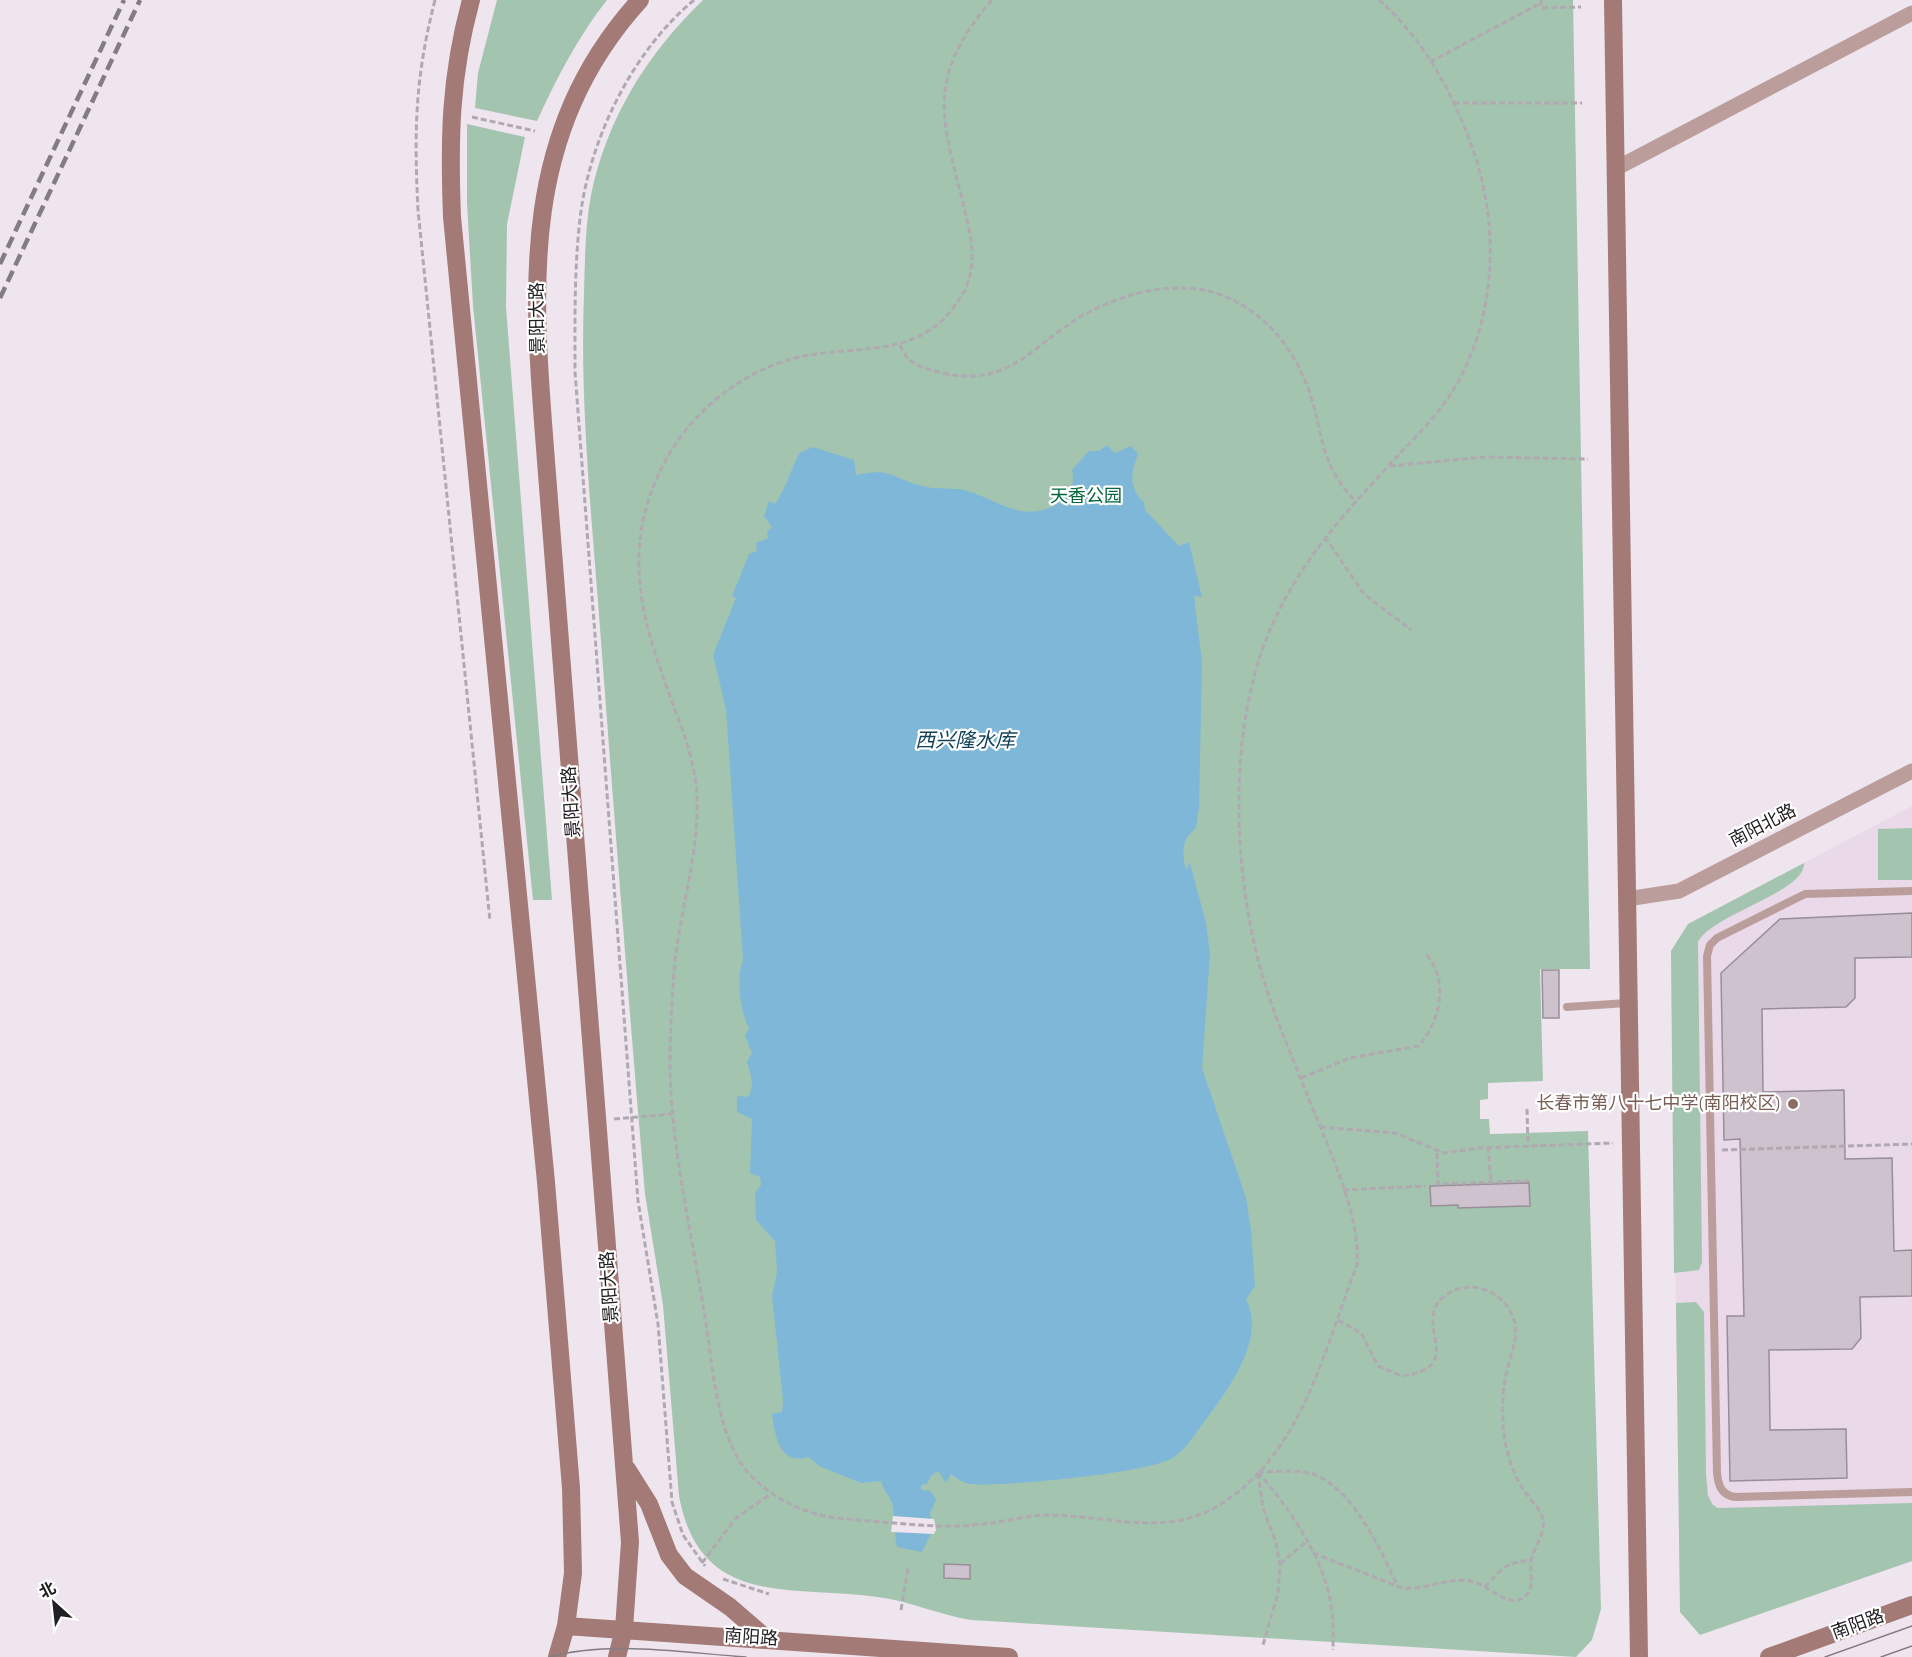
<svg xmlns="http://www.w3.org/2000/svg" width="1912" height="1657" font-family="'Alegreya Sans','Noto Sans SC',sans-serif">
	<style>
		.built { fill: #e9d9e9 }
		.green { fill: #a3c5af }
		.water { fill: #7eb7d8 }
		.pier { fill: #efe5ef }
		.building { fill: #cdc2cd; stroke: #988e98; stroke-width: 1.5 }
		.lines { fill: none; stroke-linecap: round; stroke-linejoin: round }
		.path { stroke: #b1a9b1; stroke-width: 3; stroke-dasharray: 6 3; stroke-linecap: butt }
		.lane { stroke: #bb9e9b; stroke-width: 8 }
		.street { stroke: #bb9e9b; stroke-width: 15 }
		.secondary { stroke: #a37a76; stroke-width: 18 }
		.tram { stroke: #837d83; stroke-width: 1.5 }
		.rail { stroke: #837d83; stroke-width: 4.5; stroke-dasharray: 12 6; stroke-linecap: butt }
		.education-dot { fill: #8d6e63; stroke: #fff; stroke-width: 2 }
		.labels { text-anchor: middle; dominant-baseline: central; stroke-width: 4.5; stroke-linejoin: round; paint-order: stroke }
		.street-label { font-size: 18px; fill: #232023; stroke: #fff }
		.park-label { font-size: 18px; fill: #05653b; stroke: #fff }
		.education-label { font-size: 18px; fill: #785e54; stroke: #fff; text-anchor: end }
		.water-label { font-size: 20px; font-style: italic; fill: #134159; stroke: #fff }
	</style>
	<rect width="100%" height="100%" fill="#efe5ef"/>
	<!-- built -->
	<path class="built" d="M1912 806V1561L1700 1635 1680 1612 1671 951 1688 924Z"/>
	<!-- green -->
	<path class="green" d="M497 0H607C577 38 557 78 537 121L475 108 478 73Z
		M703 0H1573L1590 969H1540L1543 1081 1488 1083V1099L1480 1100V1119H1489L1490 1134 1588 1131 1601 1609 1592 1640 1576 1657 971 1620C939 1615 910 1601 878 1597 791 1585 700 1609 679 1496L663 1305 645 1194C628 997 613 800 598 602 590 499 580 397 584 294 585 261 585 227 591 195 607 118 647 54 703 0Z
		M467 124 525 137 507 224 506 307 552 900H533L473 306 467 203Z
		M1912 828V880H1878V829Z
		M1804 863C1806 892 1710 915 1698 942L1702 1262 1699 1270 1674 1273 1671 951 1688 924Z
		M1696 1302 1704 1312 1706 1474 1708 1496 1713 1505 1718 1508 1912 1503V1561L1700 1635 1680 1612 1676 1303Z"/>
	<!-- water -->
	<path class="water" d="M1107 445 1115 453 1131 446 1138 454C1131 472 1128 488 1144 502L1145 510 1179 546 1189 542 1202 597 1194 596 1202 663 1199 807 1196 828C1181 839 1182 853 1186 870L1190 863 1206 923 1210 954 1202 1068 1246 1198 1251 1230 1255 1286 1246 1299C1267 1339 1227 1391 1204 1422 1195 1434 1186 1449 1174 1457 1153 1473 1001 1487 971 1484 963 1483 957 1479 951 1474L946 1483 938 1471 931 1476 927 1484 921 1485V1490L931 1491 936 1500 930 1513 933 1529 922 1552 897 1547C894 1534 895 1513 892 1503 889 1495 883 1490 881 1481L861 1483 819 1466 809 1457C779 1466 775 1435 772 1414L782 1412 783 1400 772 1296 777 1272 775 1241 756 1220 755 1193 761 1185 760 1177 750 1173 752 1119 737 1112V1096L748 1097C755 1086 751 1075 747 1062L752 1053 745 1036 749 1028C740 1012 736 977 743 960L726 709 713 655 736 598 732 596 749 554 757 551 756 543 768 538 767 532 772 527 764 516 769 501 775 504C782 496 793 466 799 453L813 447 854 460 856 475C891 467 892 478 922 486 937 490 953 487 968 491 984 496 999 505 1016 510 1041 517 1080 502 1072 470L1089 451H1099Z"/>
	<!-- pier -->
	<path class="pier" d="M893 1516 934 1519 936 1530 934 1534 891 1532Z"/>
	<!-- building -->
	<path class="building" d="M1912 913V957L1855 958V998L1846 1007 1762 1009 1763 1092 1844 1090 1845 1159 1892 1158 1894 1251 1912 1250V1296L1860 1297 1861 1338 1852 1349 1769 1350 1770 1430 1846 1429 1847 1478 1730 1481 1727 1316H1744L1740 1139 1724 1140 1721 973 1780 919Z
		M1542 970H1559V1018H1543Z
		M1529 1183 1530 1206 1458 1208V1205L1431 1206 1430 1186Z
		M944 1564 970 1565V1579L944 1578Z"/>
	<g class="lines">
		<!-- path -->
		<path class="path" d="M435 0C415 78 414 130 418 210L490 921
			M694 0C634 50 592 134 581 211 574 264 575 319 575 372L638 1201 658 1324 672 1502 683 1535 705 1566
			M992 0C920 83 945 125 967 220 973 243 976 271 963 293 927 357 871 345 810 355 741 366 679 420 654 485 623 563 645 628 672 702 684 733 696 765 697 798 699 856 679 913 674 971 671 1016 668 1063 672 1108 678 1178 694 1248 705 1317 712 1361 716 1424 740 1462 755 1485 784 1504 810 1512 829 1519 851 1519 871 1521 908 1524 946 1529 983 1524 1004 1522 1024 1516 1044 1515 1102 1514 1162 1538 1216 1507 1301 1458 1324 1350 1357 1265 1362 1216 1324 1138 1306 1092 1291 1053 1273 1014 1262 974 1236 884 1230 768 1254 677 1277 588 1331 528 1391 463 1415 437 1441 413 1458 382 1495 314 1499 232 1476 159 1457 100 1426 41 1379 0
			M1541 0V8L1581 7
			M1430 62 1541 3
			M1454 103H1582
			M472 117 535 131
			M900 345C907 362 916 366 934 371 1011 393 1033 341 1091 311 1118 297 1149 288 1179 288 1242 287 1289 334 1309 391 1325 437 1318 462 1356 502
			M1390 466 1484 457 1588 459
			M1325 537 1364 594 1411 630
			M1301 1078 1350 1058 1418 1046C1441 1022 1449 980 1426 954
			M1527 1109 1528 1146
			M614 1119 672 1114
			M1320 1127 1395 1133 1444 1153 1479 1148 1613 1143
			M1488 1147 1491 1182
			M1722 1150 1912 1144
			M1437 1153 1438 1184 1531 1181
			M1343 1190 1425 1186
			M1258 1472C1275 1472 1297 1469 1313 1474 1354 1489 1381 1551 1398 1587
			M1258 1472C1287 1506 1319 1550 1329 1595 1334 1613 1333 1632 1333 1650
			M1258 1473 1263 1508 1276 1543 1280 1566 1278 1593 1263 1645
			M1313 1553 1402 1588C1427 1591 1452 1574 1477 1583 1494 1589 1515 1615 1530 1590 1533 1579 1529 1568 1532 1558 1535 1545 1546 1533 1543 1519 1540 1508 1529 1499 1523 1489 1511 1471 1503 1442 1503 1420 1502 1405 1503 1389 1506 1375 1509 1356 1521 1337 1513 1317 1505 1297 1485 1284 1462 1288 1455 1289 1448 1293 1442 1298 1413 1326 1468 1367 1402 1376L1378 1366 1361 1333 1336 1319
			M702 1563 736 1518 772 1493
			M1280 1564 1306 1542
			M723 1579 769 1594
			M1485 1587C1501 1569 1506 1562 1532 1560
			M901 1610 908 1568"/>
		<!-- lane -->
		<path class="lane" d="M1912 891 1805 894 1717 938 1710 945 1707 956 1717 1472C1718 1485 1721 1495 1735 1497L1912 1492
			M1567 1007 1627 1003"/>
		<!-- street -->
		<path class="street" d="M1615 169 1912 13
			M1627 899 1679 891 1912 771"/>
		<!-- secondary -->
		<path class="secondary" d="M471 0C450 77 449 138 452 217L546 1182 571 1488 573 1573 566 1626 557 1657
			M1613 0 1639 1657
			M627 1469 649 1504 669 1555 685 1576 730 1607 767 1639
			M566 1626 1009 1657
			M617 1657 624 1629 630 1542 547 474C534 302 513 140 640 0
			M1769 1657 1912 1605"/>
		<!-- tram -->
		<path class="tram" d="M550 1657C609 1640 685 1653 746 1657
			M1825 1657 1912 1626
			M1881 1657 1912 1646"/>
		<!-- rail -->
		<path class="rail" d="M0 264 124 0
			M0 298 140 0"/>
	</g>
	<!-- markers -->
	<circle class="education-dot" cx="1793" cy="1104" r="6"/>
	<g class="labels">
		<!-- street labels -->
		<g class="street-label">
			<text transform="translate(538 318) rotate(-91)">景阳大路</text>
			<text transform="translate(572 802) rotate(-94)">景阳大路</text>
			<text transform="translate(1763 826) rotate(-27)">南阳北路</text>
			<text transform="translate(610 1287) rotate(-94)">景阳大路</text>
			<text transform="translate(1858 1625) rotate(-20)">南阳路</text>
			<text transform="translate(751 1638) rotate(4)">南阳路</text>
		</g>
		<!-- park labels -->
		<g class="park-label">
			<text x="1086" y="497">天香公园</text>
		</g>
		<!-- education labels -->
		<g class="education-label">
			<text x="1781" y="1104">长春市第八十七中学(南阳校区)</text>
		</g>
		<!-- water labels -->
		<g class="water-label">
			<text x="965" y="741">西兴隆水库</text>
		</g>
	</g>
	<!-- north arrow -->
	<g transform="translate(54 1603) rotate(333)" stroke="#ffffff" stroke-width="4.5" paint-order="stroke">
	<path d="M0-4.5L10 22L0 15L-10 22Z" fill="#232023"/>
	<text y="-9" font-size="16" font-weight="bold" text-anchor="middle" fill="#232023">北</text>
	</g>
</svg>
